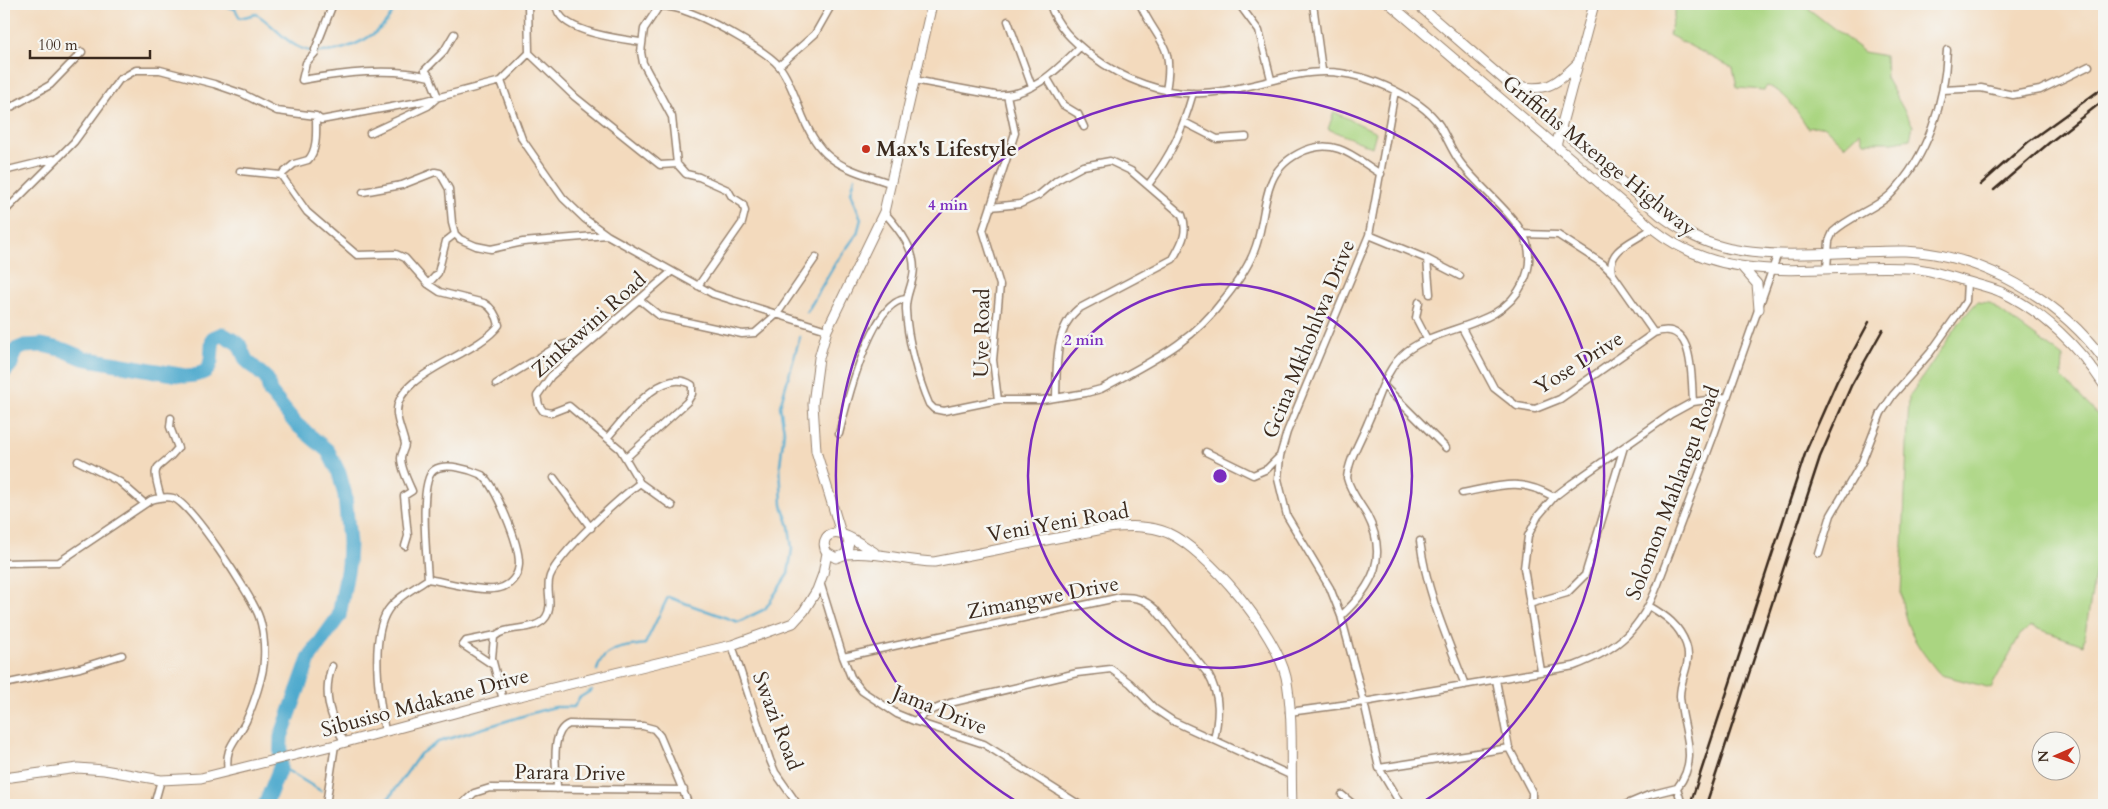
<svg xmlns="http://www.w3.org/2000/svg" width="2108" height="809" font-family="Cardo,serif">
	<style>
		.green { fill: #aad581; stroke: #728050 }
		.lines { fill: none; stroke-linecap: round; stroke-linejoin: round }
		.stream { stroke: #50aace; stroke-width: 2.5 }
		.river { stroke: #50aace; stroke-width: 15 }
		.minor-casing { stroke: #97826e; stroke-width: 9 }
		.tertiary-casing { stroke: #97826e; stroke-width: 11 }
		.minor { stroke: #fff; stroke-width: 6 }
		.tertiary { stroke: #fff; stroke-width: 9 }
		.rail { stroke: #3b2a1e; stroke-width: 2.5 }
		.ring { fill: none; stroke: #7b2cbf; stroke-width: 2.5 }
		.poi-dot { fill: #c8321e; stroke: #f6f6f2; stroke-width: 2 }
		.labels { text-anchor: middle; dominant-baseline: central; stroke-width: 5; stroke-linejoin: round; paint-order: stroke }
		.poi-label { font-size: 21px; font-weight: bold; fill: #3b2a1e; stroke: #f6f6f2; text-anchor: start }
		.street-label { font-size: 21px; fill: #3b2a1e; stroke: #f6f6f2 }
		.centre { fill: #7b2cbf; stroke: #f6f6f2; stroke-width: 2.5 }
		.ring-label { font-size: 15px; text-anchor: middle; font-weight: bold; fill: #7b2cbf; stroke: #f6f6f2; stroke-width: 5; stroke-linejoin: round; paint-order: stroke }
	</style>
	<rect width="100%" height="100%" fill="#f6f6f2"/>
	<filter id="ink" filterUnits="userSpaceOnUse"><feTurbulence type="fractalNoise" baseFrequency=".02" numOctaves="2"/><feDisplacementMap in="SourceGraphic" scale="10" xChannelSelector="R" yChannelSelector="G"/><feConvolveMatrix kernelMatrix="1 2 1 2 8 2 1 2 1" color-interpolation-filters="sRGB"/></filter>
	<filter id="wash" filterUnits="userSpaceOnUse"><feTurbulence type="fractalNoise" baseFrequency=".0096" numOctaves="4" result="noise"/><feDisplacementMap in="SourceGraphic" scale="20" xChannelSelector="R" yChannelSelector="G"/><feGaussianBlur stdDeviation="1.12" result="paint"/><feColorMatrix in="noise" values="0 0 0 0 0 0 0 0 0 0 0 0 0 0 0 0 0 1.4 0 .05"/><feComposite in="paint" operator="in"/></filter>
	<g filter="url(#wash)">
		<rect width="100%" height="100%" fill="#f3dabd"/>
		<!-- green -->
		<path class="green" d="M1677 4H1808L1810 10 1864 52 1885 56 1886 78 1913 126 1910 139 1893 142H1864L1860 132 1845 146 1824 126 1808 128C1797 112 1787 92 1767 86L1764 90 1737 88 1733 68 1669 35Z
			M1334 112 1376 132 1372 147 1328 129Z
			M1977 302 1989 303 2063 357 2062 378 2098 415 2104 434V523L2083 645 2031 626 2020 635 1991 688 1941 675 1938 672C1916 645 1905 629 1901 594L1909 397 1961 320Z"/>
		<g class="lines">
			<!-- stream -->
			<path class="stream" d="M217 4 235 9 240 18 256 14C272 23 282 39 298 47 325 60 363 45 383 26 389 20 393 11 398 4
				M807 312 835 264 857 234 861 219 851 192 855 177
				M597 670C602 647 626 647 645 644L668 597 738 622 765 609 788 574 792 549 789 526 782 505 780 465 784 431 780 406 800 337
				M280 766 321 791
				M384 805 420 754 438 742 539 711 555 707H574L579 698 592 690"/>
			<!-- river -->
			<path class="river" d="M4 372 11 364 15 350 25 346 42 345 64 350 83 358 185 376C218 374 209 362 213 338L222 334 239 344 246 360 267 379 270 392 296 424 328 451 339 473 345 495 349 543 348 566 339 616 310 657 305 670 281 737 280 768 265 805"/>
		</g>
	</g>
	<g filter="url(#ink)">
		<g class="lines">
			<!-- minor casing -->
			<g class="minor-casing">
				<path id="minor" d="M528 4 529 53
					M555 4C557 7 557 12 560 15 572 33 621 39 641 42
					M650 4C663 6 676 7 688 12 708 19 766 50 779 66 788 77 794 94 799 107 819 162 838 166 890 183
					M1050 4C1056 26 1074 42 1092 56 1122 79 1164 96 1203 93 1280 88 1314 50 1394 90 1411 99 1429 109 1440 126 1447 138 1452 151 1460 162 1477 186 1519 217 1527 243 1531 257 1529 271 1523 283 1501 329 1443 324 1407 351 1385 368 1379 398 1368 422 1361 440 1349 458 1347 478 1350 491 1360 503 1367 515 1389 557 1373 586 1341 616
					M1140 4C1157 42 1175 43 1166 90
					M1239 4 1259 31 1271 79
					M1313 4 1322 70
					M660 5 644 29 641 52 643 63 672 117 677 164
					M1008 21 1032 87
					M315 50 333 4
					M529 53 501 81 522 139 563 198 585 219 607 235 713 294 827 330
					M529 53 575 97 660 165 677 164 686 174 699 177 728 190 732 197 743 204 745 211 742 223 698 286
					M779 66 815 34 832 4
					M430 77 425 70 444 51 454 34
					M1047 78 1063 105 1078 114 1084 127
					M302 80C342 73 390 67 430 77L438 97 428 106 370 133
					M302 80 306 63 315 53
					M914 80 995 95C1030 98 1057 70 1080 47
					M1943 90 1981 88 2013 95 2040 90 2089 66
					M1395 91 1369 235 1287 432 1280 456 1278 479 1287 516 1330 588 1341 616 1364 702 1379 768 1401 805
					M4 111 50 85 82 52
					M1184 122 1217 139 1246 137
					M4 171 53 159
					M240 171 281 175 294 164 308 160C318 150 316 130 316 116
					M281 175 307 212 357 255 396 254 405 258 428 284 440 292 484 303C493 308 497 316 499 325 477 356 394 373 397 414 398 424 403 434 405 444 405 449 401 453 401 458 401 468 408 482 412 491L404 496 408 536 405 546
					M1148 185C1172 154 1182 131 1193 93
					M363 192 402 185 435 172 440 173 449 189 452 223 455 234 460 239 476 246 491 249 523 242 607 235
					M991 207 1020 204 1039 195 1057 180 1083 166 1110 161 1131 171 1182 215C1189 233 1181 244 1173 259L1078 309C1054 329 1057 368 1056 397
					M4 212 74 142 119 80 136 70H160L214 84 243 94 277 111 316 116 321 120 424 101 501 81
					M884 212C899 229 918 252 913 276 911 288 905 298 906 310 907 338 918 379 929 404L934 409 944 411 998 400H1042L1086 393 1101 389C1151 361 1190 345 1225 298 1237 283 1250 265 1256 246 1263 226 1263 203 1271 183 1280 159 1312 140 1339 149 1354 154 1367 166 1381 174
					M1523 234 1558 235 1603 264 1612 273 1654 333
					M1369 235 1427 259 1460 276
					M1427 259 1430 294
					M1827 268 1829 241 1833 232C1850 216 1874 210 1891 194 1928 156 1945 102 1947 50
					M671 272 551 376 537 396 539 405 543 411 551 413 569 406 620 449 640 483 672 506
					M1612 273C1606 248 1637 241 1652 228
					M428 284 438 273 446 241 455 234
					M640 300 660 316 742 334 755 333 777 314 816 257
					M1419 302 1416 318 1428 341
					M1462 328 1494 388 1517 406 1535 409 1560 399 1654 333C1695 318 1691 377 1693 402
					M496 384 556 347 597 334
					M1383 385 1446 448
					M998 400 993 360 1000 285 983 230 1015 133 1007 95
					M839 434C846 405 871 301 906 299
					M607 438C624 419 662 365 692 385V394L687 402 626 458
					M1206 452 1253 475 1267 469 1280 456
					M78 461 120 482 144 503
					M554 478 591 528
					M1462 493C1500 486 1519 477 1554 497
					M161 498C149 458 158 474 178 448L170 427 171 418
					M1420 541C1427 594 1446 635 1465 685
					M1819 554 1831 515 1862 462 1881 413 1893 395 1930 353 1959 312 1966 301 1967 281
					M4 563 59 562 151 500C158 498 166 496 173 498 191 503 250 594 258 614 263 626 265 645 264 659 264 674 253 706 246 721 236 742 224 746 228 772
					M820 582 843 657 851 677 862 691 897 714 914 721 984 744 1080 805
					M1529 604 1567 593 1585 575 1624 447
					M732 645 770 760 775 772 798 805
					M843 657 1121 597C1135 597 1145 599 1155 609L1208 674C1221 697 1219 716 1214 740
					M493 665 463 645 466 641 496 635
					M332 666C322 694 330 718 345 743
					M1541 671 1524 568 1528 536 1538 516 1554 497 1571 484 1671 414 1693 402 1727 397
					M1496 680 1509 748 1532 792V798L1527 805
					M4 684 80 668 122 655
					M503 700 492 658 494 637C507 624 535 633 546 617 554 605 545 589 550 576 560 552 618 499 640 483
					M1289 712 1364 702 1574 666C1619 649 1641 629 1658 584L1715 432 1778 253
					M914 721 930 711 950 703 1077 673 1111 669 1130 683 1155 709 1173 721 1290 775
					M385 731C379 699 370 637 388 610 397 597 415 588 428 579 446 582 487 594 503 587 513 583 519 573 519 563 519 543 496 487 482 475 471 470 446 462 434 470 418 481 427 559 428 579
					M1379 768 1509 748
					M1677 788 1682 805
					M557 789C557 771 549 732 569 724L643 726 654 729 660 736 689 805
					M1342 795 1354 805
					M154 805 161 780
					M326 805 335 745
					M461 805 474 793 490 788 684 790
					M1625 805 1649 795 1677 788C1701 758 1682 730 1680 696 1680 677 1693 663 1686 644 1679 625 1666 616 1649 606"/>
			</g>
			<!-- tertiary casing -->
			<g class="tertiary-casing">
				<path id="tertiary" d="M1390 4 1652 228C1728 290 1820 263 1910 268 1927 269 1946 275 1962 280 1975 284 1989 287 2001 292 2043 311 2080 348 2104 385
					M1417 4 1660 215C1678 228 1695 239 1716 245 1769 262 1848 250 1905 251 1982 254 2059 299 2104 360
					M1511 85C1545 92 1554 87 1578 63
					M1556 146 1594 4
					M1742 267 1757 284 1759 309
					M841 533 816 451 813 404 819 358 827 330 884 212 932 4
					M847 537 849 543 846 554 836 558 827 553C824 548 823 543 826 538 836 524 863 546 874 552
					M846 554C877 551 904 561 934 562L1108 528C1128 526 1149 525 1168 533 1208 551 1276 633 1286 677 1294 716 1290 764 1292 805
					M4 778 78 768 104 770 161 780 201 778 335 745 503 700 732 645 793 623 804 611 817 590 823 574 827 553"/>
			</g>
			<!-- minor -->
			<use href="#minor" class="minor"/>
			<!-- tertiary -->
			<use href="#tertiary" class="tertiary"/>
			<!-- rail -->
			<path class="rail" d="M1980 185 2028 142 2104 87
				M1994 190 2049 143 2104 100
				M1690 805 1806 451 1837 381 1869 322
				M1706 805 1820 457 1851 386 1883 329"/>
		</g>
	</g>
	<!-- distance rings -->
	<g class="ring">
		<circle cx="1220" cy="476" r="192"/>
		<path d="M1022 805A384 384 0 1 1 1418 805"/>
	</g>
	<!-- markers -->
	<circle class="poi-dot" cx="866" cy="149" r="5"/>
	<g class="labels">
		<!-- poi labels -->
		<g class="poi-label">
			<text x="876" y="149">Max's Lifestyle</text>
		</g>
		<!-- street labels -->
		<g class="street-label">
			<text transform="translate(1599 156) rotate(39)">Griffiths Mxenge Highway</text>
			<text transform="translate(589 325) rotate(-42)">Zinkawini Road</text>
			<text transform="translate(982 333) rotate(-89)">Uve Road</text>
			<text transform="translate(1309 339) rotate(-68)">Gcina Mkhohlwa Drive</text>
			<text transform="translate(1579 363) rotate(-32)">Yose Drive</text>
			<text transform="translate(1673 493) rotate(-69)">Solomon Mahlangu Road</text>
			<text transform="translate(1058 523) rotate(-10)">Veni Yeni Road</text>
			<text transform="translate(1043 598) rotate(-11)">Zimangwe Drive</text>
			<text transform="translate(425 703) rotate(-15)">Sibusiso Mdakane Drive</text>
			<text transform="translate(940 710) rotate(22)">Jama Drive</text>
			<text transform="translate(777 721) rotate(69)">Swazi Road</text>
			<text transform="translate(570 773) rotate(1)">Parara Drive</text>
		</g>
	</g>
	<circle cx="1220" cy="476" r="8" class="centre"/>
	<g class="ring-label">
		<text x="948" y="210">4 min</text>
		<text x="1084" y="345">2 min</text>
	</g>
	<!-- margin -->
	<rect width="2108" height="809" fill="none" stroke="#f6f6f2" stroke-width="20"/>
	<!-- north arrow -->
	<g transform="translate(2056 756) rotate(268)"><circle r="24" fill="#f6f6f2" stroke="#aba49d"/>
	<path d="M0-4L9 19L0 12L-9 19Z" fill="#c8321e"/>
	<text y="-8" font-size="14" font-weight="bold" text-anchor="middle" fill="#3b2a1e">N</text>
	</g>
	<!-- scale -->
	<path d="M30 50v8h120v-8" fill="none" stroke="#3b2a1e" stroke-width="2.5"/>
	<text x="38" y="50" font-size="15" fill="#3b2a1e" stroke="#f6f6f2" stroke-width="4" paint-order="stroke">100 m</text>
</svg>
